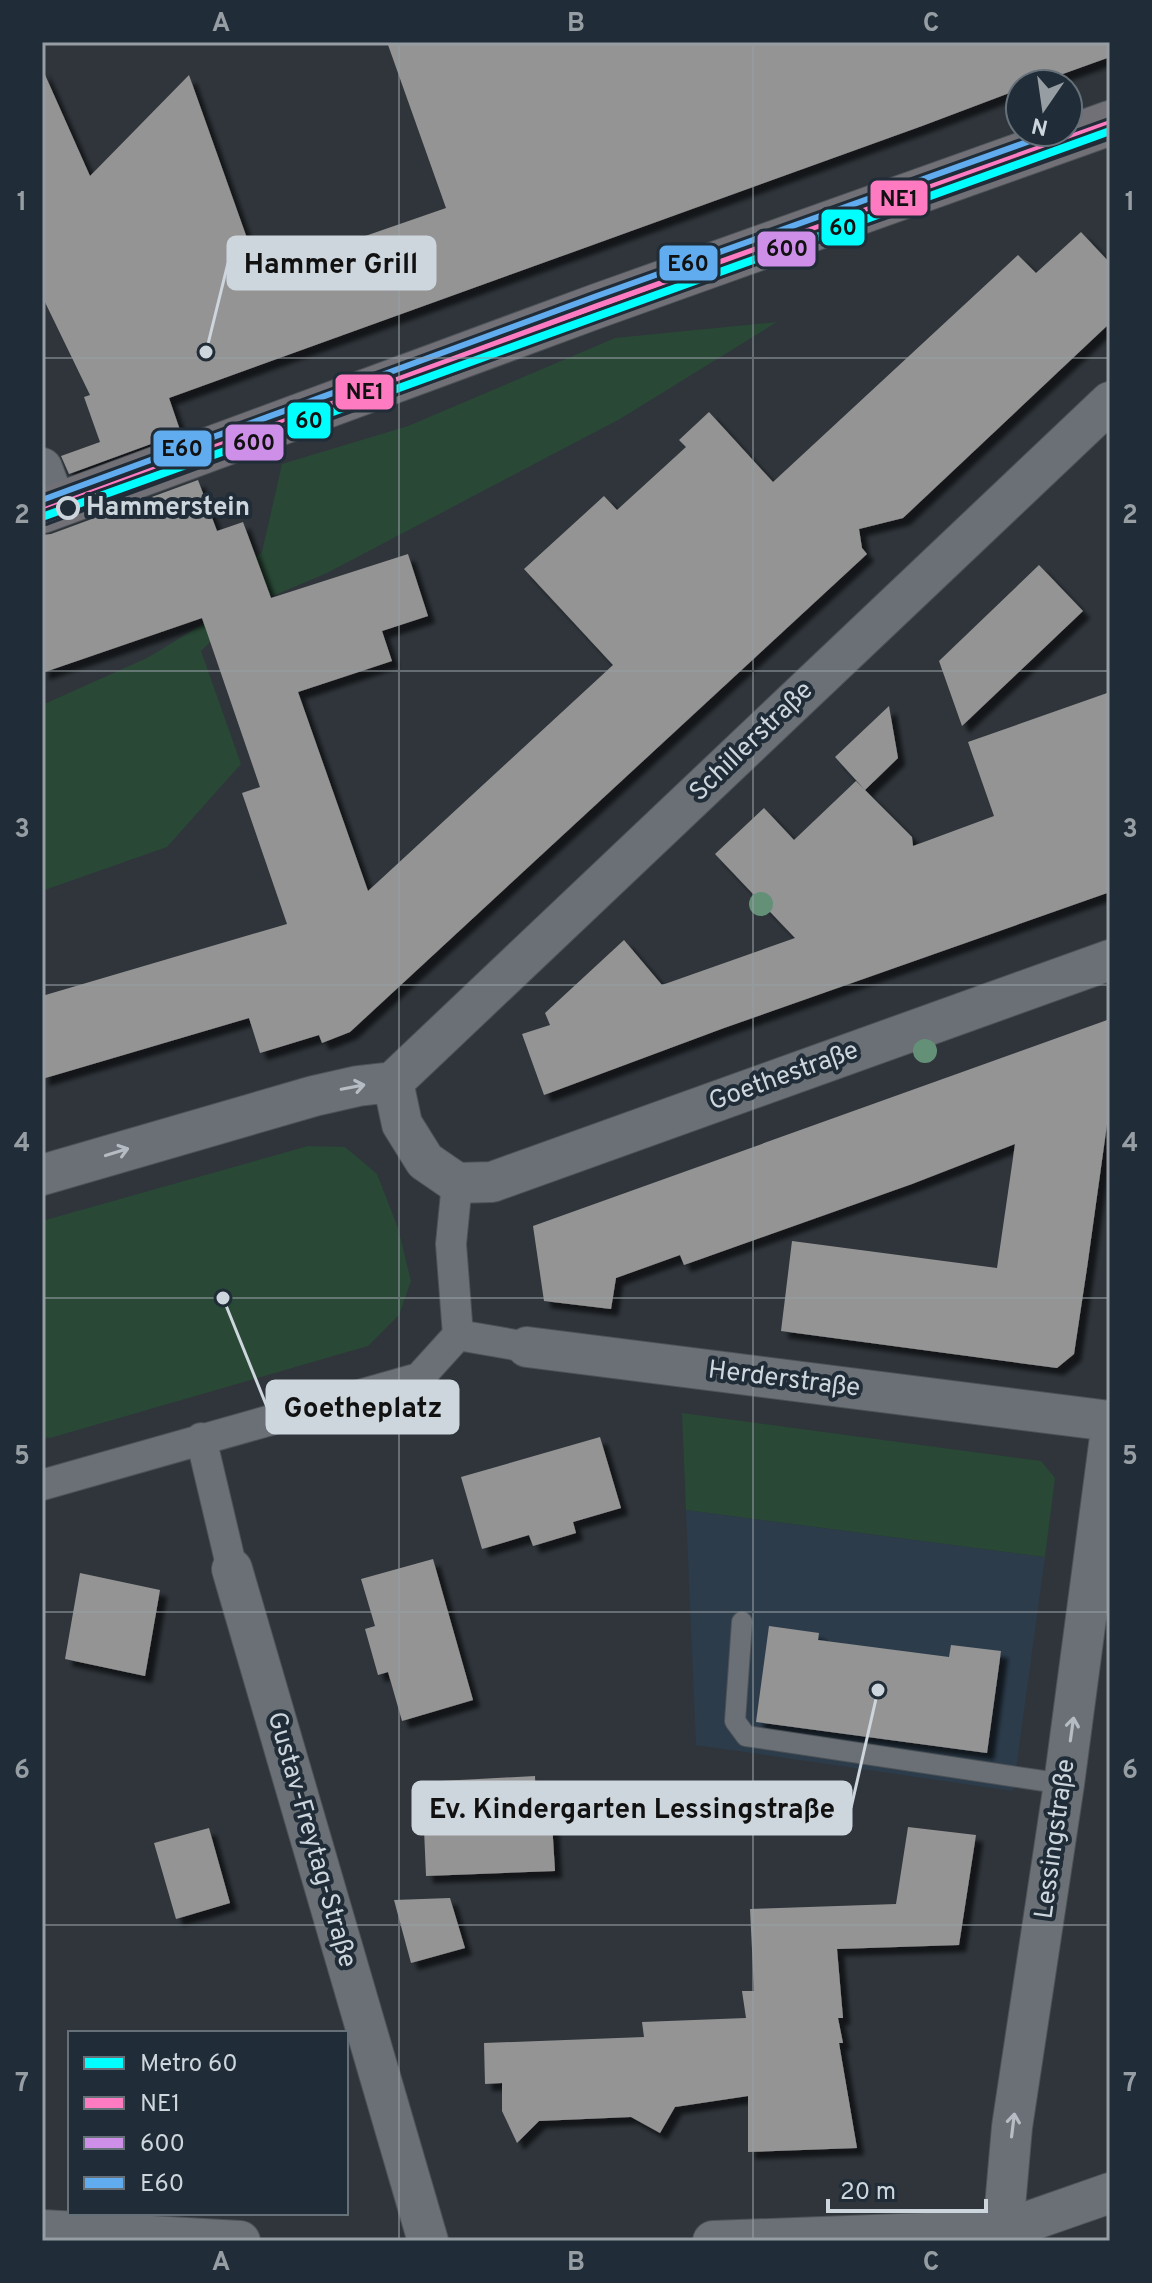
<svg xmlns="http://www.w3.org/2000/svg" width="1152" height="2283" font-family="Overpass,sans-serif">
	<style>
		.built { fill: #2c3c4b }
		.green { fill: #294836 }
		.building { fill: #949494; filter: url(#shadow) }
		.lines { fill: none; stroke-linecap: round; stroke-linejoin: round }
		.service-casing { stroke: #4c5257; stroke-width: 22 }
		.pedestrian-casing { stroke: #4c5257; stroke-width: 32 }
		.minor-casing { stroke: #4c5257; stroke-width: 42 }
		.secondary-casing { stroke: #4c5257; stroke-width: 46 }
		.service { stroke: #6a7075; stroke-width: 20 }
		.pedestrian { stroke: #6a7075; stroke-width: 30 }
		.minor { stroke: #6a7075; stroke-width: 40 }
		.secondary { stroke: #707076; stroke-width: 44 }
		.bus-1-casing { stroke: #202c37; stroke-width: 12 }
		.bus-2-casing { stroke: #202c37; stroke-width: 12 }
		.bus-3-casing { stroke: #202c37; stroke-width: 12 }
		.bus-1 { stroke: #fe7ac1; stroke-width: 6 }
		.bus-2 { stroke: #ce8fe9; stroke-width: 6 }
		.bus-3 { stroke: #60acee; stroke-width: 6 }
		.metro-1-casing { stroke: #202c37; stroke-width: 14 }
		.metro-1 { stroke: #0ff; stroke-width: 8 }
		.tree { fill: #649078 }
		.oneway { stroke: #b5bcc3 }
		.grid { fill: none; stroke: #969ea4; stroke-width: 2; stroke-opacity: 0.55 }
		.stop-dot { fill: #202c37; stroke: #ced6dd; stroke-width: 4 }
		.labels { text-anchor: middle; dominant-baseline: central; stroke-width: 8; stroke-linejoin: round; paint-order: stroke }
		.stop-label { font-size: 26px; font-weight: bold; fill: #ced6dd; stroke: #202c37; text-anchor: start }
		.street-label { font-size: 26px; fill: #ced6dd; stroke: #202c37 }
		.leader { fill: none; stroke: #ced6dd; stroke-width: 3 }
		.callout-dot { fill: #ced6dd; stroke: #202c37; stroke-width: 3 }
		.callout { fill: #ced6dd; stroke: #ced6dd; stroke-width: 3 }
		.callout-label { font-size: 28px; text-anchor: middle; font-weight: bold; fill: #111 }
		.line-badge { stroke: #202c37; stroke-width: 3 }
		.pale-badge-label { font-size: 22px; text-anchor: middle; font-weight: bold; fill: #111 }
		.neatline { fill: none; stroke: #969ea4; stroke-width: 3 }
		.grid-label { font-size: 26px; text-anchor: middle; font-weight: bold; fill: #969ea4 }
	</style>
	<defs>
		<filter id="shadow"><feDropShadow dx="7" dy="7" stdDeviation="2" flood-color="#0009"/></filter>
	</defs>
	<rect width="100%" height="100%" fill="#2f353b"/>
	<!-- built -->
	<path class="built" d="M686 1510 1045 1557 1013 1791 696 1745Z"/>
	<!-- green -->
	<path class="green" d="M777 322 620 419 327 573 268 598 225 627 201 651 241 764 167 847 42 891V705L147 658 231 607V576L262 552 282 464 408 426 615 338Z
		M308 1146 345 1147 377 1174 398 1228 411 1281 399 1315 368 1346 50 1438 42 1437V1221Z
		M682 1413 1041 1461 1055 1478 1045 1557 686 1510Z"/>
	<!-- building -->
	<path class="building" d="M387 42H1110V57L1035 84H1020V89L922 126 169 398 181 433 69 474 61 456 100 442 84 397 90 395 42 296V68L90 176 189 75 248 241 270 269 446 208Z
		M1081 232 1110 263V323L903 518 859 529 862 548 867 554 350 1032 322 1043 319 1035 260 1053 249 1018 42 1079V996L287 924 242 793 260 787 202 618 42 673V535L51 534 198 480 217 531 243 522 271 598 408 554 428 616 382 631 392 661 298 692 368 891 613 665 524 569 604 496 617 510 686 447 679 440 709 412 773 482 1018 255 1036 273Z
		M1039 565 1083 611 962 726 939 661Z
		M1110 692V892L724 1028 544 1095 522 1034 550 1025 545 1013 624 940 662 985 795 938 715 854 764 808 794 840 856 781 912 837 913 846 994 816 968 742Z
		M889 706 898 758 865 790 835 757Z
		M1110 1019V1103L1087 1268 1074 1354 1057 1368 781 1331 792 1241 997 1268 1015 1144 912 1184 684 1265 680 1255 616 1278 611 1309 544 1301 533 1226Z
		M600 1437 621 1508 573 1522 576 1533 533 1546 529 1535 482 1549 461 1477Z
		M433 1559 473 1700 402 1721 388 1672 378 1675 365 1629 375 1626 361 1579Z
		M80 1573 160 1590 145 1676 65 1659Z
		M769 1626 819 1633 818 1640 949 1657 951 1645 1001 1651 987 1753 756 1722Z
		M535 1776 537 1823 552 1822 555 1871 426 1876 422 1782Z
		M908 1827 976 1835 959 1945 837 1949 843 2018H838L843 2043H839L857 2148 748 2152V2096L675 2107 660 2133 631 2117 539 2121 517 2143 502 2111V2083L485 2084 484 2043 644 2037 642 2022 746 2018 742 1991H754L750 1909 896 1904Z
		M209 1828 230 1903 176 1919 154 1843Z
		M450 1898 465 1948 411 1963 394 1900Z"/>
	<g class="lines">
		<!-- service casing -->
		<g class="service-casing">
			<path id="service" d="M742 1622 735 1721 746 1736 1064 1784"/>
		</g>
		<!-- pedestrian casing -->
		<g class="pedestrian-casing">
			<path id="pedestrian" d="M458 1335 527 1347
				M201 1438 232 1569
				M42 1485 419 1378 458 1335 451 1244 457 1183"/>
		</g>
		<!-- minor casing -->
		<g class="minor-casing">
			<path id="minor" d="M42 468 56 506
				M393 1082 1110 402
				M393 1082 402 1124 425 1161 457 1183 492 1182 1110 960
				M42 1175 314 1096 358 1086 393 1082
				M527 1347 1110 1421
				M232 1569 428 2241
				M42 2230 240 2241
				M713 2241 1004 2230 1110 2193
				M1002 2241 1012 2127 1064 1784 1110 1437"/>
		</g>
		<!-- secondary casing -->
		<g class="secondary-casing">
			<path id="secondary" d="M42 511 597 306 1110 123"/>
		</g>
		<!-- service -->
		<use href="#service" class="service"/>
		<!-- pedestrian -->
		<use href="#pedestrian" class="pedestrian"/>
		<!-- minor -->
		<use href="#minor" class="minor"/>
		<!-- secondary -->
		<use href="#secondary" class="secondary"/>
		<!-- bus-1 casing -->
		<g class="bus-1-casing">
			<path id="bus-1" d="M42 511 597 306 1110 123"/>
		</g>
		<!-- bus-2 casing -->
		<g class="bus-2-casing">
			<path id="bus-2" d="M45 520 600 315 1110 134"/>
		</g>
		<!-- bus-3 casing -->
		<g class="bus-3-casing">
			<path id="bus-3" d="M42 500 594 297 1055 132"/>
		</g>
		<!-- bus-1 -->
		<use href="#bus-1" class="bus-1"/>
		<!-- bus-2 -->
		<use href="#bus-2" class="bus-2"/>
		<!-- bus-3 -->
		<use href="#bus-3" class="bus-3"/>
		<!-- metro-1 casing -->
		<g class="metro-1-casing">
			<path id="metro-1" d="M42 517 1110 131"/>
		</g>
		<!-- metro-1 -->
		<use href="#metro-1" class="metro-1"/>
	</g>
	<!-- trees -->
	<g class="tree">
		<circle cx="761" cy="904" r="12"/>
		<circle cx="925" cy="1051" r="12"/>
	</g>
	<!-- one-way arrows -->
	<defs><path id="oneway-shaft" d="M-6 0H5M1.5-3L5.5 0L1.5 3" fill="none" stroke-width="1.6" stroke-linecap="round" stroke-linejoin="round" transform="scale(2)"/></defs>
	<g class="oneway">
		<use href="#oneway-shaft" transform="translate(353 1087) rotate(-11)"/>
		<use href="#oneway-shaft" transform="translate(117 1152) rotate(-17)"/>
		<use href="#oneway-shaft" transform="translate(1072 1729) rotate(-82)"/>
		<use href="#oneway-shaft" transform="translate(1013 2125) rotate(-83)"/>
	</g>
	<!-- grid -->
	<path class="grid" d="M399 42V2241M753 42V2241M42 358H1110M42 671H1110M42 985H1110M42 1298H1110M42 1612H1110M42 1925H1110"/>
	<!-- markers -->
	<circle class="stop-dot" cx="68" cy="508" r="10"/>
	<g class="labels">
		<!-- stop labels -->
		<g class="stop-label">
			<text x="86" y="508">Hammerstein</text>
		</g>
		<!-- street labels -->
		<g class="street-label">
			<text transform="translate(752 742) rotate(-44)">Schillerstraße</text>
			<text transform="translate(784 1077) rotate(-20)">Goethestraße</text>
			<text transform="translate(784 1380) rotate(7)">Herderstraße</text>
			<text transform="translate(1056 1839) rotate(-82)">Lessingstraße</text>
			<text transform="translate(311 1840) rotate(74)">Gustav-Freytag-Straße</text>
		</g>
	</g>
	<!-- callouts -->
	<path class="leader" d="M206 352L228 263M223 1298L267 1407M878 1690L851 1808"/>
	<g class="callout-dot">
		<circle cx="206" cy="352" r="8"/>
		<circle cx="223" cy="1298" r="8"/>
		<circle cx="878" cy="1690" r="8"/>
	</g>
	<g class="callout">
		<rect x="228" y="237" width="207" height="52" rx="8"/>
		<rect x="267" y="1381" width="191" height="52" rx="8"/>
		<rect x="413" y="1782" width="438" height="52" rx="8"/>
	</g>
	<g class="callout-label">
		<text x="331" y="273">Hammer Grill</text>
		<text x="363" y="1417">Goetheplatz</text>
		<text x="632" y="1818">Ev. Kindergarten Lessingstraße</text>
	</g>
	<g class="line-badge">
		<rect x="869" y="179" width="60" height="38" rx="8" fill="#fe7ac1"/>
		<rect x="820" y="208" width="46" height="39" rx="8" fill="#0ff"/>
		<rect x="756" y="230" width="61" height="38" rx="8" fill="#ce8fe9"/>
		<rect x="658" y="244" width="61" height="38" rx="8" fill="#60acee"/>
		<rect x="334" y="373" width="61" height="38" rx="8" fill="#fe7ac1"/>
		<rect x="286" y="401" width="46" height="39" rx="8" fill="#0ff"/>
		<rect x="224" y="423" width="61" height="39" rx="8" fill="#ce8fe9"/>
		<rect x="152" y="429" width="61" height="39" rx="8" fill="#60acee"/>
	</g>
	<g class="pale-badge-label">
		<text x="899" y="206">NE1</text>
		<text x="843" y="235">60</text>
		<text x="787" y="256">600</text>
		<text x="688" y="271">E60</text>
		<text x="365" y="399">NE1</text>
		<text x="309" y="428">60</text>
		<text x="254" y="450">600</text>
		<text x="182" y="456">E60</text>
	</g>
	<!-- border -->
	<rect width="1152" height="2283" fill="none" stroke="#202c37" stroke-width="88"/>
	<!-- legend -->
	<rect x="68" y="2031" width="280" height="184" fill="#202c37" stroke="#667079" stroke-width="2"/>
	<rect x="84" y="2057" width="40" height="12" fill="#00ffff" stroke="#667079" stroke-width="2"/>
	<text x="140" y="2071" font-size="24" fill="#ced6dd">Metro 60</text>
	<rect x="84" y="2097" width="40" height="12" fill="#fe7ac1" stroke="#667079" stroke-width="2"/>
	<text x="140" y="2111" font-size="24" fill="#ced6dd">NE1</text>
	<rect x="84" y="2137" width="40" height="12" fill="#ce8fe9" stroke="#667079" stroke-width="2"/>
	<text x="140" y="2151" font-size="24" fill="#ced6dd">600</text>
	<rect x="84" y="2177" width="40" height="12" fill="#60acee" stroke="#667079" stroke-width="2"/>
	<text x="140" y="2191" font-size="24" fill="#ced6dd">E60</text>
	<!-- north arrow -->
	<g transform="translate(1044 108) rotate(193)"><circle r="38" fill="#202c37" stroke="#667079" stroke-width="2"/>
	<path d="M0-6L14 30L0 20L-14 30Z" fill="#969ea4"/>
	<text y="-12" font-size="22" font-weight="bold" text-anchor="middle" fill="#ced6dd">N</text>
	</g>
	<!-- scale -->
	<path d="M828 2199v12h158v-12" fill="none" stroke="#ced6dd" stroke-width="4"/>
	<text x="840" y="2199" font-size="24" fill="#ced6dd" stroke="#202c37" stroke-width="6" paint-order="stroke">20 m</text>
	<rect x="44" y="44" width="1064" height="2195" class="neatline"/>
	<g class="grid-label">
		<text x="221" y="31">A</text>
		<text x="576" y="31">B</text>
		<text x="931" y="31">C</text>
		<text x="22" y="210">1</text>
		<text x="1130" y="210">1</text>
		<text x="22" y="523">2</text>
		<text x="1130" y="523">2</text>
		<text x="22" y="837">3</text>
		<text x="1130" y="837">3</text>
		<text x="22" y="1151">4</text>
		<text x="1130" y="1151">4</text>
		<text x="22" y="1464">5</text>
		<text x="1130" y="1464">5</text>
		<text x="22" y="1778">6</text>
		<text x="1130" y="1778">6</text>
		<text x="22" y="2091">7</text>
		<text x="1130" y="2091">7</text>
		<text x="221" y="2270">A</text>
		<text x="576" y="2270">B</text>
		<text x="931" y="2270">C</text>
	</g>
</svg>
